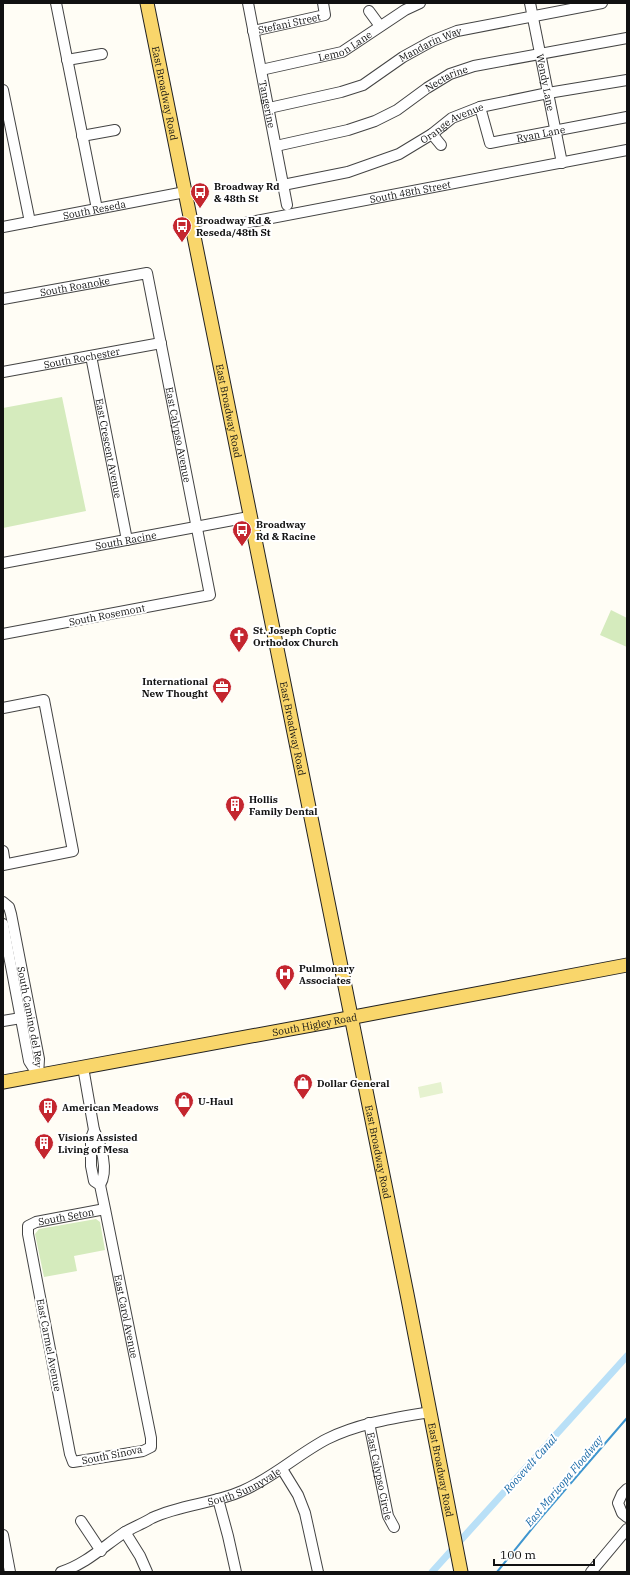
<svg xmlns="http://www.w3.org/2000/svg" width="630" height="1575" font-family="'IBM Plex Serif',serif">
	<style>
		.green { fill: #d5ebbd }
		.pitch { fill: #e6f2cf }
		.lines { fill: none; stroke-linecap: round; stroke-linejoin: round }
		.stream { stroke: #3f96cf; stroke-width: 2 }
		.canal { stroke: #b9e0f7; stroke-width: 7 }
		.minor-casing { stroke: #444; stroke-width: 12 }
		.major-casing { stroke: #222; stroke-width: 15 }
		.minor { stroke: #fff; stroke-width: 10 }
		.major { stroke: #f9d66b; stroke-width: 13 }
		.labels { text-anchor: middle; dominant-baseline: central; stroke-width: 4; stroke-linejoin: round; paint-order: stroke }
		.street-label { font-size: 10px; fill: #111; stroke: #fff }
		.poi-label { font-size: 10px; font-weight: bold; fill: #111; stroke: #fff; text-anchor: start }
		.water-label { font-size: 11px; font-style: italic; fill: #1768a6; stroke: #fff }
	</style>
	<rect width="100%" height="100%" fill="#fffdf5"/>
	<!-- green -->
	<path class="green" d="M62 397 86 511 3 528V408Z
		M611 610 627 618V647L600 635Z
		M96 1219 100 1222 105 1250 74 1256 77 1271 44 1277 35 1234 39 1229Z"/>
	<!-- pitch -->
	<path class="pitch" d="M441 1082 443 1093 420 1098 418 1087Z"/>
	<g class="lines">
		<!-- stream -->
		<path class="stream" d="M497 1572 539 1520 627 1418"/>
		<!-- canal -->
		<path class="canal" d="M432 1572 627 1356"/>
		<!-- minor casing -->
		<g class="minor-casing">
			<g id="minor">
				<path d="M56 3 97 209"/>
				<path id="s1" d="M248 3 287 205"/>
				<path id="s2" d="M530 3 562 163"/>
				<path d="M369 11 380 26"/>
				<path id="s3" d="M253 31 325 15 323 3"/>
				<path d="M67 60 102 54"/>
				<path id="s4" d="M261 70 342 52 405 10 420 3"/>
				<path d="M3 90 30 222"/>
				<path id="s5" d="M480 107 490 143 627 117"/>
				<path id="s6" d="M269 108 341 92 363 85 403 57 432 41 457 31 602 3"/>
				<path d="M432 134 441 145"/>
				<path d="M82 136 115 130"/>
				<path id="s7" d="M276 146 348 130 375 121 397 110 427 88 450 74 474 66 627 38"/>
				<path id="s8" d="M283 185 348 172 399 154 432 134 452 118 480 107 548 93 627 80"/>
				<path id="s9" d="M3 227 185 192"/>
				<path id="s10" d="M193 233 627 150"/>
				<path id="s11" d="M3 299 147 273 210 595 3 634"/>
				<path id="s12" d="M91 356 127 540"/>
				<path id="s13" d="M3 372 161 343"/>
				<path id="s14" d="M3 563 249 517"/>
				<path d="M3 708 44 700 73 851 3 865"/>
				<path d="M3 851 5 864"/>
				<path id="s15" d="M3 902 9 907 11 914 39 1059 38 1075"/>
				<path d="M3 924 29 1061 38 1075"/>
				<path d="M3 1021 27 1017"/>
				<path d="M83 1067 94 1130C101 1145 109 1170 100 1185"/>
				<path id="s16" d="M94 1130 91 1138V1166L94 1181 100 1185 105 1209 151 1438V1447L143 1451 73 1462 70 1454 28 1234V1226L36 1222 105 1209"/>
				<path id="s17" d="M369 1423 388 1516 394 1527"/>
				<path d="M282 1469 298 1495 305 1513 318 1572"/>
				<path d="M627 1489 622 1494 618 1503 622 1513 627 1517"/>
				<path d="M218 1499 228 1536 236 1572"/>
				<path d="M81 1521 101 1551"/>
				<path d="M125 1532 140 1556 147 1572"/>
				<path d="M3 1535 10 1572"/>
				<path id="s18" d="M61 1572C86 1564 104 1546 125 1532 134 1527 144 1523 152 1518 181 1504 213 1504 242 1491 273 1478 298 1454 327 1439 359 1423 395 1418 430 1412"/>
				<path d="M591 1572 627 1529"/>
			</g>
		</g>
		<!-- major casing -->
		<g class="major-casing">
			<g id="major">
				<path id="s19" d="M147 3 407 1294 461 1572"/>
				<path id="s20" d="M3 1082 333 1021 627 965"/>
			</g>
		</g>
		<!-- minor -->
		<use href="#minor" class="minor"/>
		<!-- major -->
		<use href="#major" class="major"/>
	</g>
	<!-- icons -->
	<defs>
		<g id="bus-pin" transform="scale(1)"><path d="M0 17L-7.5 6A9.5 9.5 0 1 1 7.5 6Z" fill="#c4262e" stroke="#fff"/><path d="M-5-6H5V4H4V6H2V4H-2V6H-4V4H-5ZM-3.5-4V0h7V-4ZM-3.5 1.2v1.5H-2V1.2ZM2 1.2v1.5H3.5V1.2Z" fill="#fff"/></g>
		<g id="church-pin" transform="scale(1)"><path d="M0 17L-7.5 6A9.5 9.5 0 1 1 7.5 6Z" fill="#c4262e" stroke="#fff"/><path d="M-1.2-6h2.4v3.5h3.3v2.4h-3.3V6h-2.4V-.1h-3.3v-2.4h3.3Z" fill="#fff"/></g>
		<g id="office-pin" transform="scale(1)"><path d="M0 17L-7.5 6A9.5 9.5 0 1 1 7.5 6Z" fill="#c4262e" stroke="#fff"/><path d="M-6-3h4V-5.5h4V-3h4V5H-6ZM-1-4.5V-3h2v-1.5ZM-6 0V1H6V0Z" fill="#fff"/></g>
		<g id="building-pin" transform="scale(1)"><path d="M0 17L-7.5 6A9.5 9.5 0 1 1 7.5 6Z" fill="#c4262e" stroke="#fff"/><path d="M-4-6H4V6H1V3H-1V6H-4ZM-2.5-4.3h1.7v1.8h-1.7ZM.8-4.3h1.7v1.8H.8ZM-2.5-1h1.7V.8h-1.7ZM.8-1h1.7V.8H.8Z" fill="#fff"/></g>
		<g id="hospital-pin" transform="scale(1)"><path d="M0 17L-7.5 6A9.5 9.5 0 1 1 7.5 6Z" fill="#c4262e" stroke="#fff"/><path d="M-5-5h3v3.5h4V-5h3V5h-3V1.5h-4V5h-3Z" fill="#fff"/></g>
		<g id="shop-pin" transform="scale(1)"><path d="M0 17L-7.5 6A9.5 9.5 0 1 1 7.5 6Z" fill="#c4262e" stroke="#fff"/><path d="M-5-2.5h2.3a2.7 3.5 0 0 1 5.4 0H5L5.5 6h-11ZM-1.5-2.5h3a1.5 2.3 0 0 0-3 0Z" fill="#fff"/></g>
	</defs>
	<g fill-rule="evenodd">
		<use href="#bus-pin" x="200" y="192"/>
		<use href="#bus-pin" x="182" y="226"/>
		<use href="#bus-pin" x="242" y="530"/>
		<use href="#church-pin" x="239" y="636"/>
		<use href="#office-pin" x="222" y="687"/>
		<use href="#building-pin" x="235" y="805"/>
		<use href="#hospital-pin" x="285" y="974"/>
		<use href="#shop-pin" x="303" y="1083"/>
		<use href="#shop-pin" x="184" y="1101"/>
		<use href="#building-pin" x="48" y="1107"/>
		<use href="#building-pin" x="44" y="1143"/>
	</g>
	<g class="labels">
		<!-- street labels -->
		<g class="street-label">
			<text stroke="none"><textPath href="#s3" startOffset="37">Stefani Street</textPath></text>
			<text stroke="none"><textPath href="#s4" startOffset="88">Lemon Lane</textPath></text>
			<text stroke="none"><textPath href="#s6" startOffset="176">Mandarin Way</textPath></text>
			<text stroke="none"><textPath href="#s7" startOffset="186">Nectarine</textPath></text>
			<text stroke="none"><textPath href="#s2" startOffset="81">Wendy Lane</textPath></text>
			<text stroke="none"><textPath href="#s19" startOffset="92">East Broadway Road</textPath></text>
			<text stroke="none"><textPath href="#s1" startOffset="103">Tangerine</textPath></text>
			<text stroke="none"><textPath href="#s8" startOffset="182">Orange Avenue</textPath></text>
			<text stroke="none"><textPath href="#s5" startOffset="89">Ryan Lane</textPath></text>
			<text stroke="none"><textPath href="#s10" startOffset="221">South 48th Street</textPath></text>
			<text stroke="none"><textPath href="#s9" startOffset="93">South Reseda</textPath></text>
			<text stroke="none"><textPath href="#s11" startOffset="73">South Roanoke</textPath></text>
			<text stroke="none"><textPath href="#s13" startOffset="80">South Rochester</textPath></text>
			<text stroke="none"><textPath href="#s19" startOffset="416">East Broadway Road</textPath></text>
			<text stroke="none"><textPath href="#s11" startOffset="311">East Calypso Avenue</textPath></text>
			<text stroke="none"><textPath href="#s12" startOffset="94">East Crescent Avenue</textPath></text>
			<text stroke="none"><textPath href="#s14" startOffset="125">South Racine</textPath></text>
			<text transform="translate(107 615) rotate(-11)">South Rosemont</text>
			<text stroke="none"><textPath href="#s19" startOffset="740">East Broadway Road</textPath></text>
			<text stroke="none"><textPath href="#s15" startOffset="120">South Camino del Rey</textPath></text>
			<text stroke="none"><textPath href="#s20" startOffset="317">South Higley Road</textPath></text>
			<text stroke="none"><textPath href="#s19" startOffset="1172">East Broadway Road</textPath></text>
			<text stroke="none"><textPath href="#s16" startOffset="686">South Seton</textPath></text>
			<text stroke="none"><textPath href="#s16" startOffset="193">East Carol Avenue</textPath></text>
			<text transform="translate(49 1345) rotate(79)">East Carmel Avenue</text>
			<text transform="translate(112 1455) rotate(-11)">South Sinova</text>
			<text stroke="none"><textPath href="#s19" startOffset="1496">East Broadway Road</textPath></text>
			<text stroke="none"><textPath href="#s17" startOffset="54">East Calypso Circle</textPath></text>
			<text stroke="none"><textPath href="#s18" startOffset="204">South Sunnyvale</textPath></text>
		</g>
		<!-- poi labels -->
		<g class="poi-label">
			<text x="214" y="186">Broadway Rd<tspan x="214" dy="12">&amp; 48th St</tspan></text>
			<text x="196" y="220">Broadway Rd &amp;<tspan x="196" dy="12">Reseda/48th St</tspan></text>
			<text x="256" y="524">Broadway<tspan x="256" dy="12">Rd &amp; Racine</tspan></text>
			<text x="253" y="630">St. Joseph Coptic<tspan x="253" dy="12">Orthodox Church</tspan></text>
			<text x="208" y="681" text-anchor="end">International<tspan x="208" dy="12">New Thought</tspan></text>
			<text x="249" y="799">Hollis<tspan x="249" dy="12">Family Dental</tspan></text>
			<text x="299" y="968">Pulmonary<tspan x="299" dy="12">Associates</tspan></text>
			<text x="317" y="1083">Dollar General</text>
			<text x="198" y="1101">U-Haul</text>
			<text x="62" y="1107">American Meadows</text>
			<text x="58" y="1137">Visions Assisted<tspan x="58" dy="12">Living of Mesa</tspan></text>
		</g>
		<!-- water labels -->
		<g class="water-label">
			<text transform="translate(530 1464) rotate(-48)">Roosevelt Canal</text>
			<text transform="translate(564 1481) rotate(-50)">East Maricopa Floodway</text>
		</g>
	</g>
	<!-- border -->
	<rect width="630" height="1575" fill="none" stroke="#111111" stroke-width="8"/>
	<!-- scale -->
	<path d="M494 1559v6h100v-6" fill="none" stroke="#111111" stroke-width="2"/>
	<text x="500" y="1559" font-size="12" fill="#111111" stroke="#ffffff" stroke-width="3" paint-order="stroke">100 m</text>
</svg>
